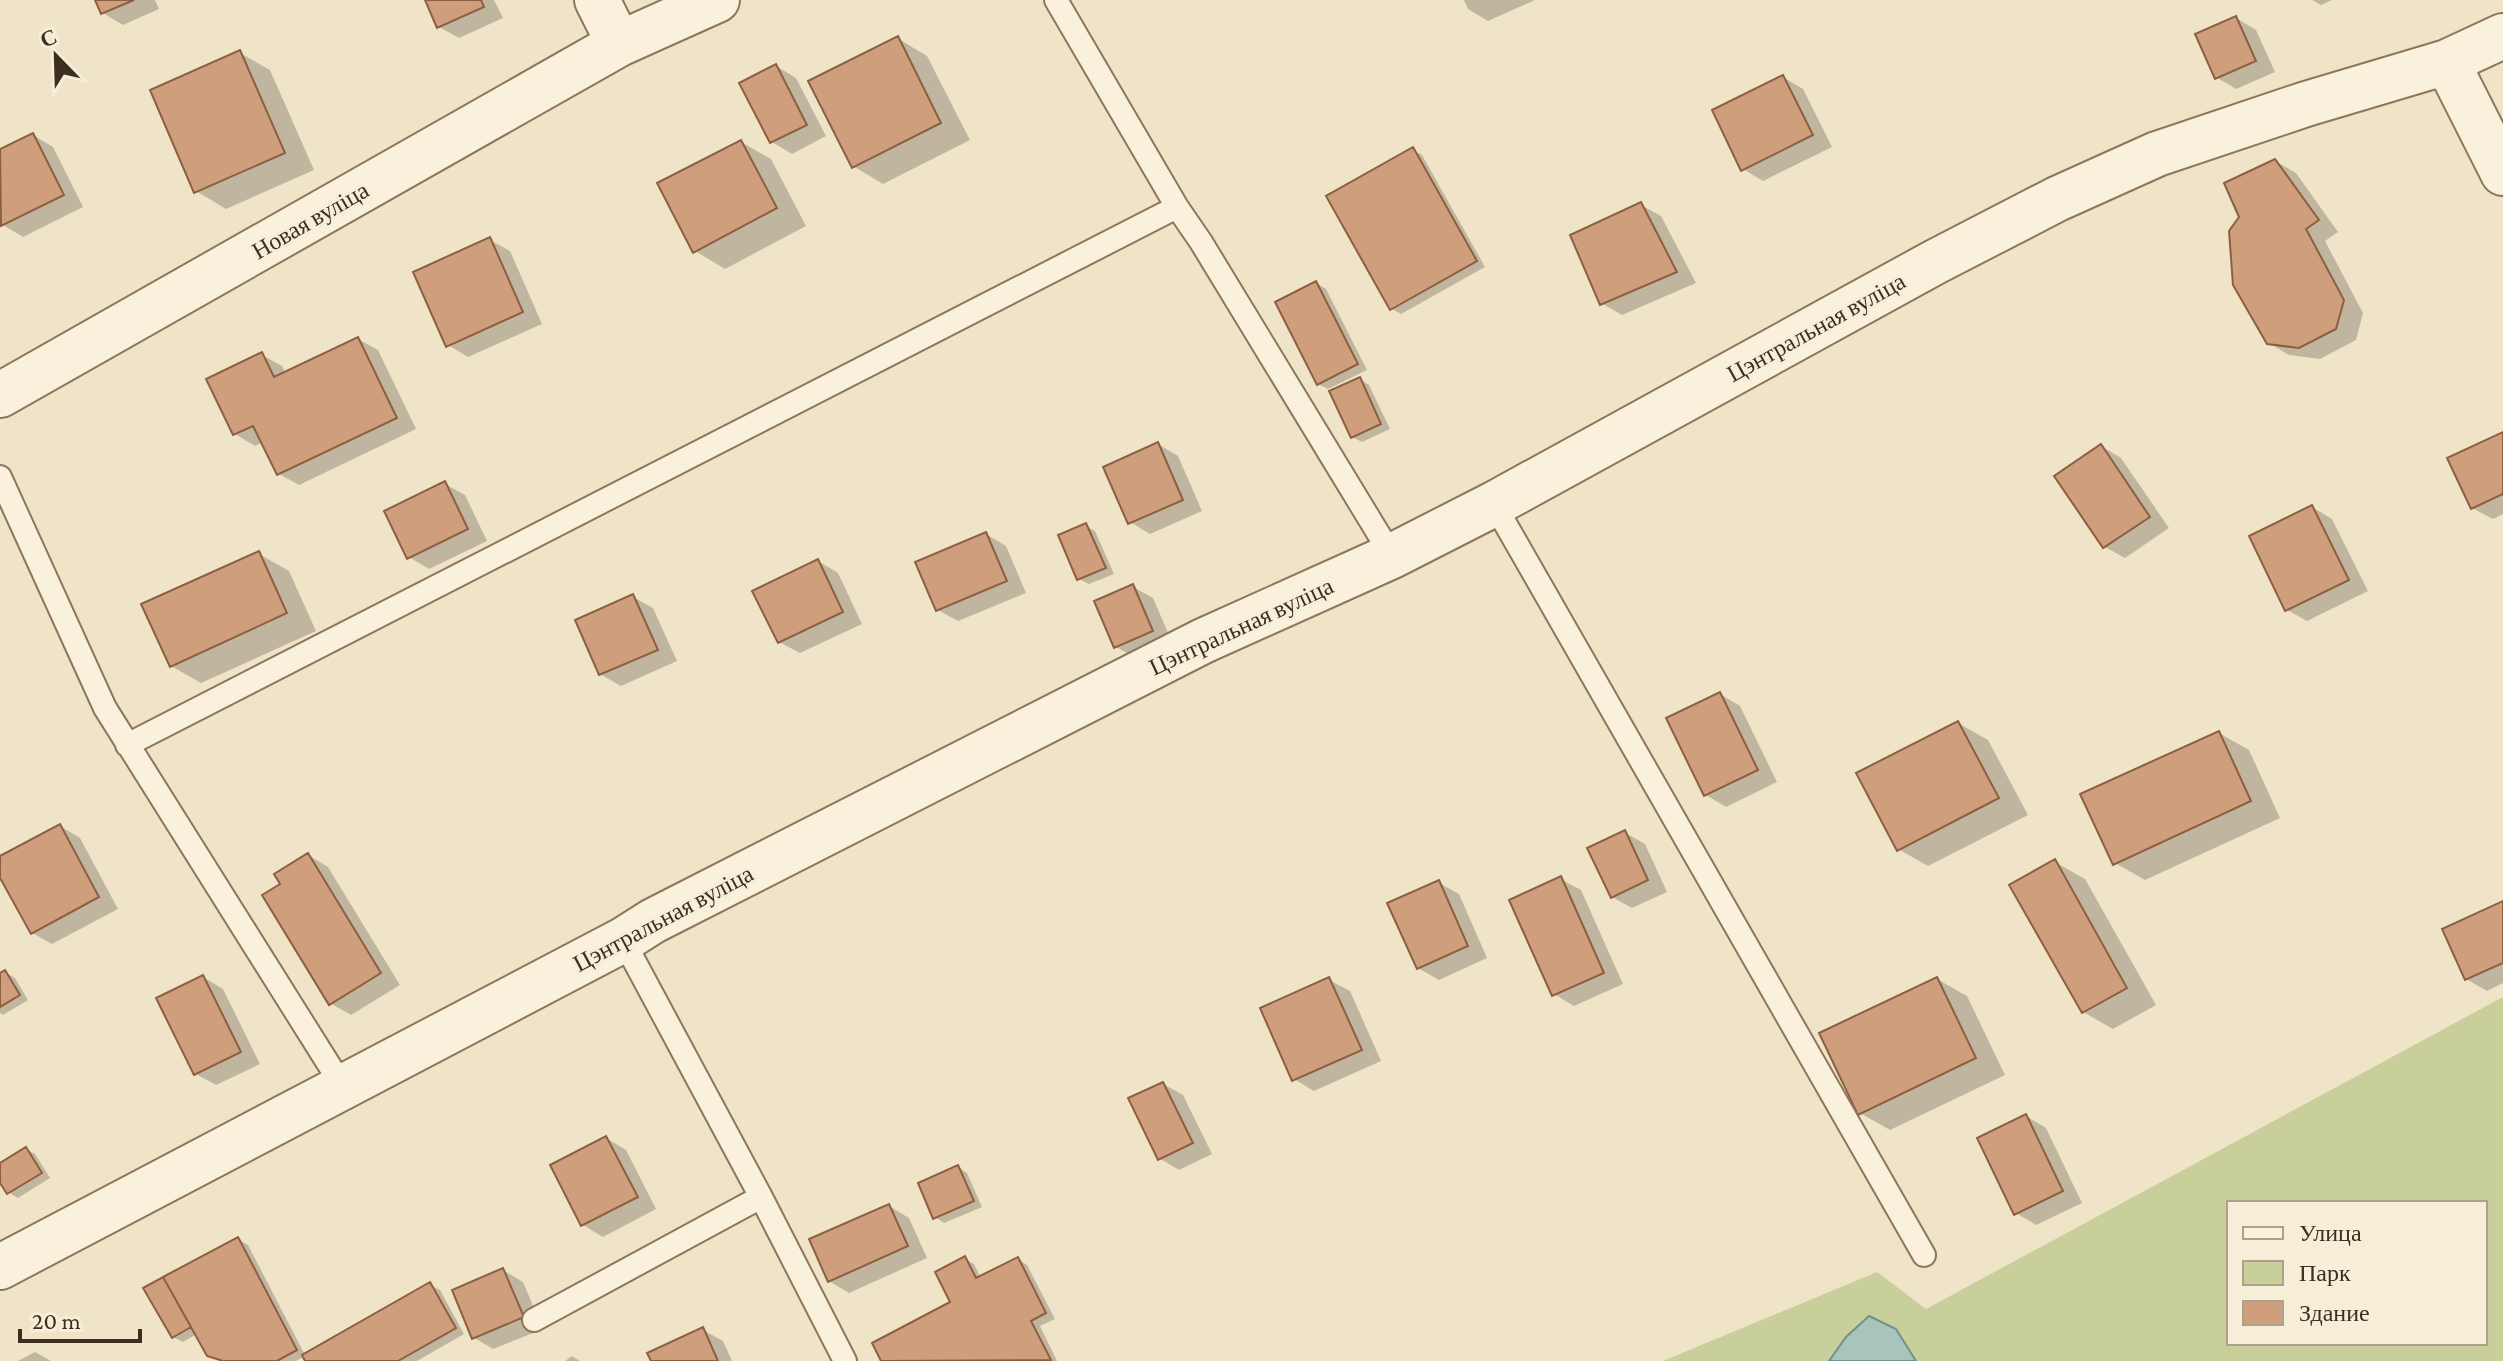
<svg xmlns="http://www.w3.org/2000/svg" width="2503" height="1361" font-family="'Crimson Pro',serif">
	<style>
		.green { fill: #c9cf9b; fill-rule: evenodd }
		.water { fill: #a9c4bc; stroke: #6f938a; stroke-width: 2 }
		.shadow { fill: #0003 }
		.building { fill: #cf9f7d; stroke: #8d5f41; stroke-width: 2 }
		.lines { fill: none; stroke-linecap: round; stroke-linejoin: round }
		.service-casing { stroke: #8d765c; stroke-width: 26 }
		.minor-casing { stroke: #8d765c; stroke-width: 48 }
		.service { stroke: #faf1dc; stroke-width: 22 }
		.minor { stroke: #faf1dc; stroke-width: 44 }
		.labels { text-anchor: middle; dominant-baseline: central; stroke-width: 6; stroke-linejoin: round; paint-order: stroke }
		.street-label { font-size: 24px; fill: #3d2e20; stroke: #f7eed8 }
	</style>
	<rect width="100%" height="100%" fill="#f0e4c8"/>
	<!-- green -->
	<path class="green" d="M2503 997V1361H1663L1877 1272 1926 1309ZM2229 1203H2485V1343H2229Z"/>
	<!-- water -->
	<path class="water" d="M1869 1316 1896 1329 1916 1361H1829L1846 1337Z"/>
	<!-- shadow -->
	<path class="shadow" d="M97 0H155L159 9 123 25 103 13Z
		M427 0H494L503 18 459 38 439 27Z
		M1464 0H1535L1488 21 1468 9Z
		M2312 0H2332L2321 5Z
		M2236 18 2256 30 2275 72 2236 89 2216 77Z
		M897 38 927 56 970 140 883 184 853 166Z
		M240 53 270 70 314 170 226 209 196 191Z
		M776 66 796 78 826 136 792 154 772 142Z
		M1783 77 1803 89 1832 147 1763 181 1743 169Z
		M33 135 53 147 83 207 23 237 3 225 0 219V151Z
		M741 142 771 159 806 226 725 269 695 251Z
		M1413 150 1422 155 1485 267 1401 314 1392 309Z
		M2275 161 2296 173 2338 232 2325 241 2363 313 2356 340 2320 359 2289 355 2269 343Z
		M1641 205 1661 216 1696 283 1622 315 1601 303Z
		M490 240 510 251 542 324 468 357 448 345Z
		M1316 283 1326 289 1367 370 1328 389 1318 384Z
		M358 339 378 350 416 429 299 485 279 474 263 442 255 446 235 434 262 355 282 366 286 374Z
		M1360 379 1369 385 1390 429 1362 442 1352 437Z
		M2503 434V514L2493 519 2472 508Z
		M1158 444 1178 456 1202 511 1150 534 1130 522Z
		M2101 446 2121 458 2169 528 2125 558 2105 547Z
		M445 484 465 495 487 541 429 569 409 557Z
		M2312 507 2332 519 2368 591 2307 621 2287 610Z
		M1086 526 1095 531 1114 574 1089 584 1079 579Z
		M986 534 1006 546 1026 593 958 621 938 610Z
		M259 554 289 571 316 631 201 683 171 666Z
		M818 561 838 573 862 624 800 653 779 642Z
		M1133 587 1153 598 1172 642 1135 658 1115 646Z
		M633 597 653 608 677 661 621 686 600 674Z
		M1720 694 1740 706 1777 782 1726 807 1706 795Z
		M1958 723 1988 740 2028 815 1928 866 1898 849Z
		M2219 733 2249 750 2280 818 2145 880 2115 863Z
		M60 826 80 838 118 909 52 944 32 933 0 874V859Z
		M1624 832 1645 844 1667 892 1632 908 1612 897Z
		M308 855 328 867 400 985 351 1015 330 1003 283 884Z
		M2055 862 2085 879 2156 1005 2113 1029 2083 1012Z
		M1560 879 1581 890 1623 984 1574 1006 1554 994Z
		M1439 883 1459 894 1487 958 1439 980 1418 968Z
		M2503 904V983L2487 991 2466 979Z
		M5 972 15 978 28 1000 3 1015 0 1013V975Z
		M203 977 223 989 260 1064 216 1085 196 1074Z
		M1937 979 1967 996 2005 1075 1890 1130 1860 1113Z
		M1329 980 1350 991 1381 1061 1314 1091 1294 1079Z
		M1163 1084 1183 1095 1212 1154 1179 1170 1159 1158Z
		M2026 1116 2046 1128 2082 1203 2036 1225 2016 1213Z
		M606 1138 626 1150 656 1209 603 1237 583 1225Z
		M26 1149 35 1154 50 1178 18 1198 8 1192 0 1179V1165Z
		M958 1167 967 1173 982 1207 944 1223 935 1217Z
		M889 1206 909 1218 927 1258 849 1293 829 1281Z
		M238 1239 248 1245 305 1355 430 1285 440 1290 464 1334 417 1361H307L305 1356 296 1361H220L208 1355 197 1334 183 1342 173 1337Z
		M965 1259 974 1264 981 1278 1018 1259 1027 1265 1055 1319 1040 1326 1057 1361H883L874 1343 953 1303Z
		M503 1270 523 1282 543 1329 493 1349 473 1337Z
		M703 1330 723 1341 732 1361H653Z
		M35 1352 51 1361H18Z
		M572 1356 580 1361H565Z"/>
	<!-- building -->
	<path class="building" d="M95 0H134L101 14Z
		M425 0H481L484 7 437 28Z
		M2236 16 2256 61 2215 79 2195 34Z
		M898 36 941 123 852 168 808 81Z
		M240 50 285 153 194 193 150 90Z
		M776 64 807 125 770 143 739 83Z
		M1783 75 1813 135 1741 171 1712 110Z
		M33 133 64 195 1 226 0 149Z
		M741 140 777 208 693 253 657 183Z
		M1413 147 1477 261 1390 310 1326 196Z
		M2275 159 2319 220 2306 229 2344 300 2336 329 2299 348 2267 344 2233 285 2229 231 2239 217 2224 183Z
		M1641 202 1677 272 1600 305 1570 235Z
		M490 237 523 312 446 347 413 272Z
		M1316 281 1358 364 1317 385 1275 302Z
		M358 337 397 418 277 475 253 426 233 435 206 379 262 352 274 377Z
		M1360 377 1381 424 1351 438 1329 391Z
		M2503 432V494L2471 509 2447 458Z
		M1158 442 1183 500 1128 524 1103 467Z
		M2101 444 2150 517 2103 548 2054 476Z
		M445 481 468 529 407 559 384 511Z
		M2312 505 2349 580 2285 611 2249 536Z
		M1086 523 1106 568 1077 580 1058 535Z
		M986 532 1007 581 936 611 915 562Z
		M259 551 287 613 170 667 141 604Z
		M818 559 843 612 778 643 752 591Z
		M1133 584 1153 631 1114 648 1094 601Z
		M633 594 658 650 599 675 575 620Z
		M1720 692 1758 770 1704 796 1666 718Z
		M1958 721 1999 798 1897 851 1856 773Z
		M2219 731 2251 801 2113 865 2080 794Z
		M60 824 99 897 31 934 0 878V856Z
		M1625 830 1648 880 1611 898 1587 848Z
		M308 853 381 973 329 1005 262 895 280 884 274 874Z
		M2055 859 2127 988 2082 1013 2009 885Z
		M1561 876 1604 973 1552 996 1509 900Z
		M1439 880 1468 946 1417 969 1387 903Z
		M2503 901V963L2465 980 2442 929Z
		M5 970 20 995 0 1007V973Z
		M203 975 241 1052 194 1075 156 998Z
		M1329 977 1362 1050 1292 1081 1260 1008Z
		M1937 977 1976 1058 1858 1115 1819 1033Z
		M1163 1082 1193 1143 1158 1160 1128 1098Z
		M2026 1114 2063 1191 2014 1215 1977 1138Z
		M606 1136 638 1197 581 1226 550 1165Z
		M26 1147 42 1173 7 1194 0 1183V1163Z
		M958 1165 974 1201 933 1219 918 1183Z
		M889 1204 908 1246 828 1282 809 1239Z
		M238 1237 297 1350 277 1361H223L207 1356 163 1277Z
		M965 1256 976 1278 1018 1257 1046 1313 1031 1321 1051 1360 881 1361 872 1343 950 1302 935 1272Z
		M503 1268 524 1317 472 1339 452 1290Z
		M163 1277 191 1327 172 1338 143 1288Z
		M430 1282 456 1328 398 1361H305L302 1355Z
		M703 1327 718 1361H651L647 1353Z"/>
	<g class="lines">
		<!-- service casing -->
		<g class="service-casing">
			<path id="service" d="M1056 0 1177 207 1201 242 1392 556
				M0 477 105 708 343 1087
				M1494 504 1924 1255
				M127 745 1177 207
				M761 1197 845 1361
				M534 1320 761 1197 623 940"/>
		</g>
		<!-- minor casing -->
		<g class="minor-casing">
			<path id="minor" d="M597 0 619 44
				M2447 62 2503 173
				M0 395 619 44 717 0
				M0 1267 623 940 653 921 1203 641 1392 556 1494 504 1935 262 2057 199 2157 154 2306 104 2447 62 2503 36"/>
		</g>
		<!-- service -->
		<use href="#service" class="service"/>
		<!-- minor -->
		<use href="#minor" class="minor"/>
	</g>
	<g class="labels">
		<!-- street labels -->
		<g class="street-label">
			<text transform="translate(310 220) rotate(-30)">Новая вуліца</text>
			<text transform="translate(1816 327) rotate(-29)">Цэнтральная вуліца</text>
			<text transform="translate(1241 626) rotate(-25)">Цэнтральная вуліца</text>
			<text transform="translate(663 918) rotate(-28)">Цэнтральная вуліца</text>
		</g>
	</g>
	<!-- legend -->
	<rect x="2227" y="1201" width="260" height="144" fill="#f7eed8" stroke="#ada18e" stroke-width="2"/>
	<rect x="2243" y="1227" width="40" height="12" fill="#faf1dc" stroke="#ada18e" stroke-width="2"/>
	<text x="2299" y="1241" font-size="24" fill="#3d2e20">Улица</text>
	<rect x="2243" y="1261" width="40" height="24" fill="#c9cf9b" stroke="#ada18e" stroke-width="2"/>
	<text x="2299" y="1281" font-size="24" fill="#3d2e20">Парк</text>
	<rect x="2243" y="1301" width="40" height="24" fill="#cf9f7d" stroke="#ada18e" stroke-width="2"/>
	<text x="2299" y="1321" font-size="24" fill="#3d2e20">Здание</text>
	<!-- north arrow -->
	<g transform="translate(56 56) rotate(337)" stroke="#f7eed8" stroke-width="6" paint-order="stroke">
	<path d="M0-6L14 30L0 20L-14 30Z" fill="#3d2e20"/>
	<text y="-12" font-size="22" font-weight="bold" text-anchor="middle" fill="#3d2e20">С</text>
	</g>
	<!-- scale -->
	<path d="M20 1329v12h120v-12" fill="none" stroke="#3d2e20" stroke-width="4"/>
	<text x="32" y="1329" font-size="24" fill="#3d2e20" stroke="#f7eed8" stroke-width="6" paint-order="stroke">20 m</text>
</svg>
